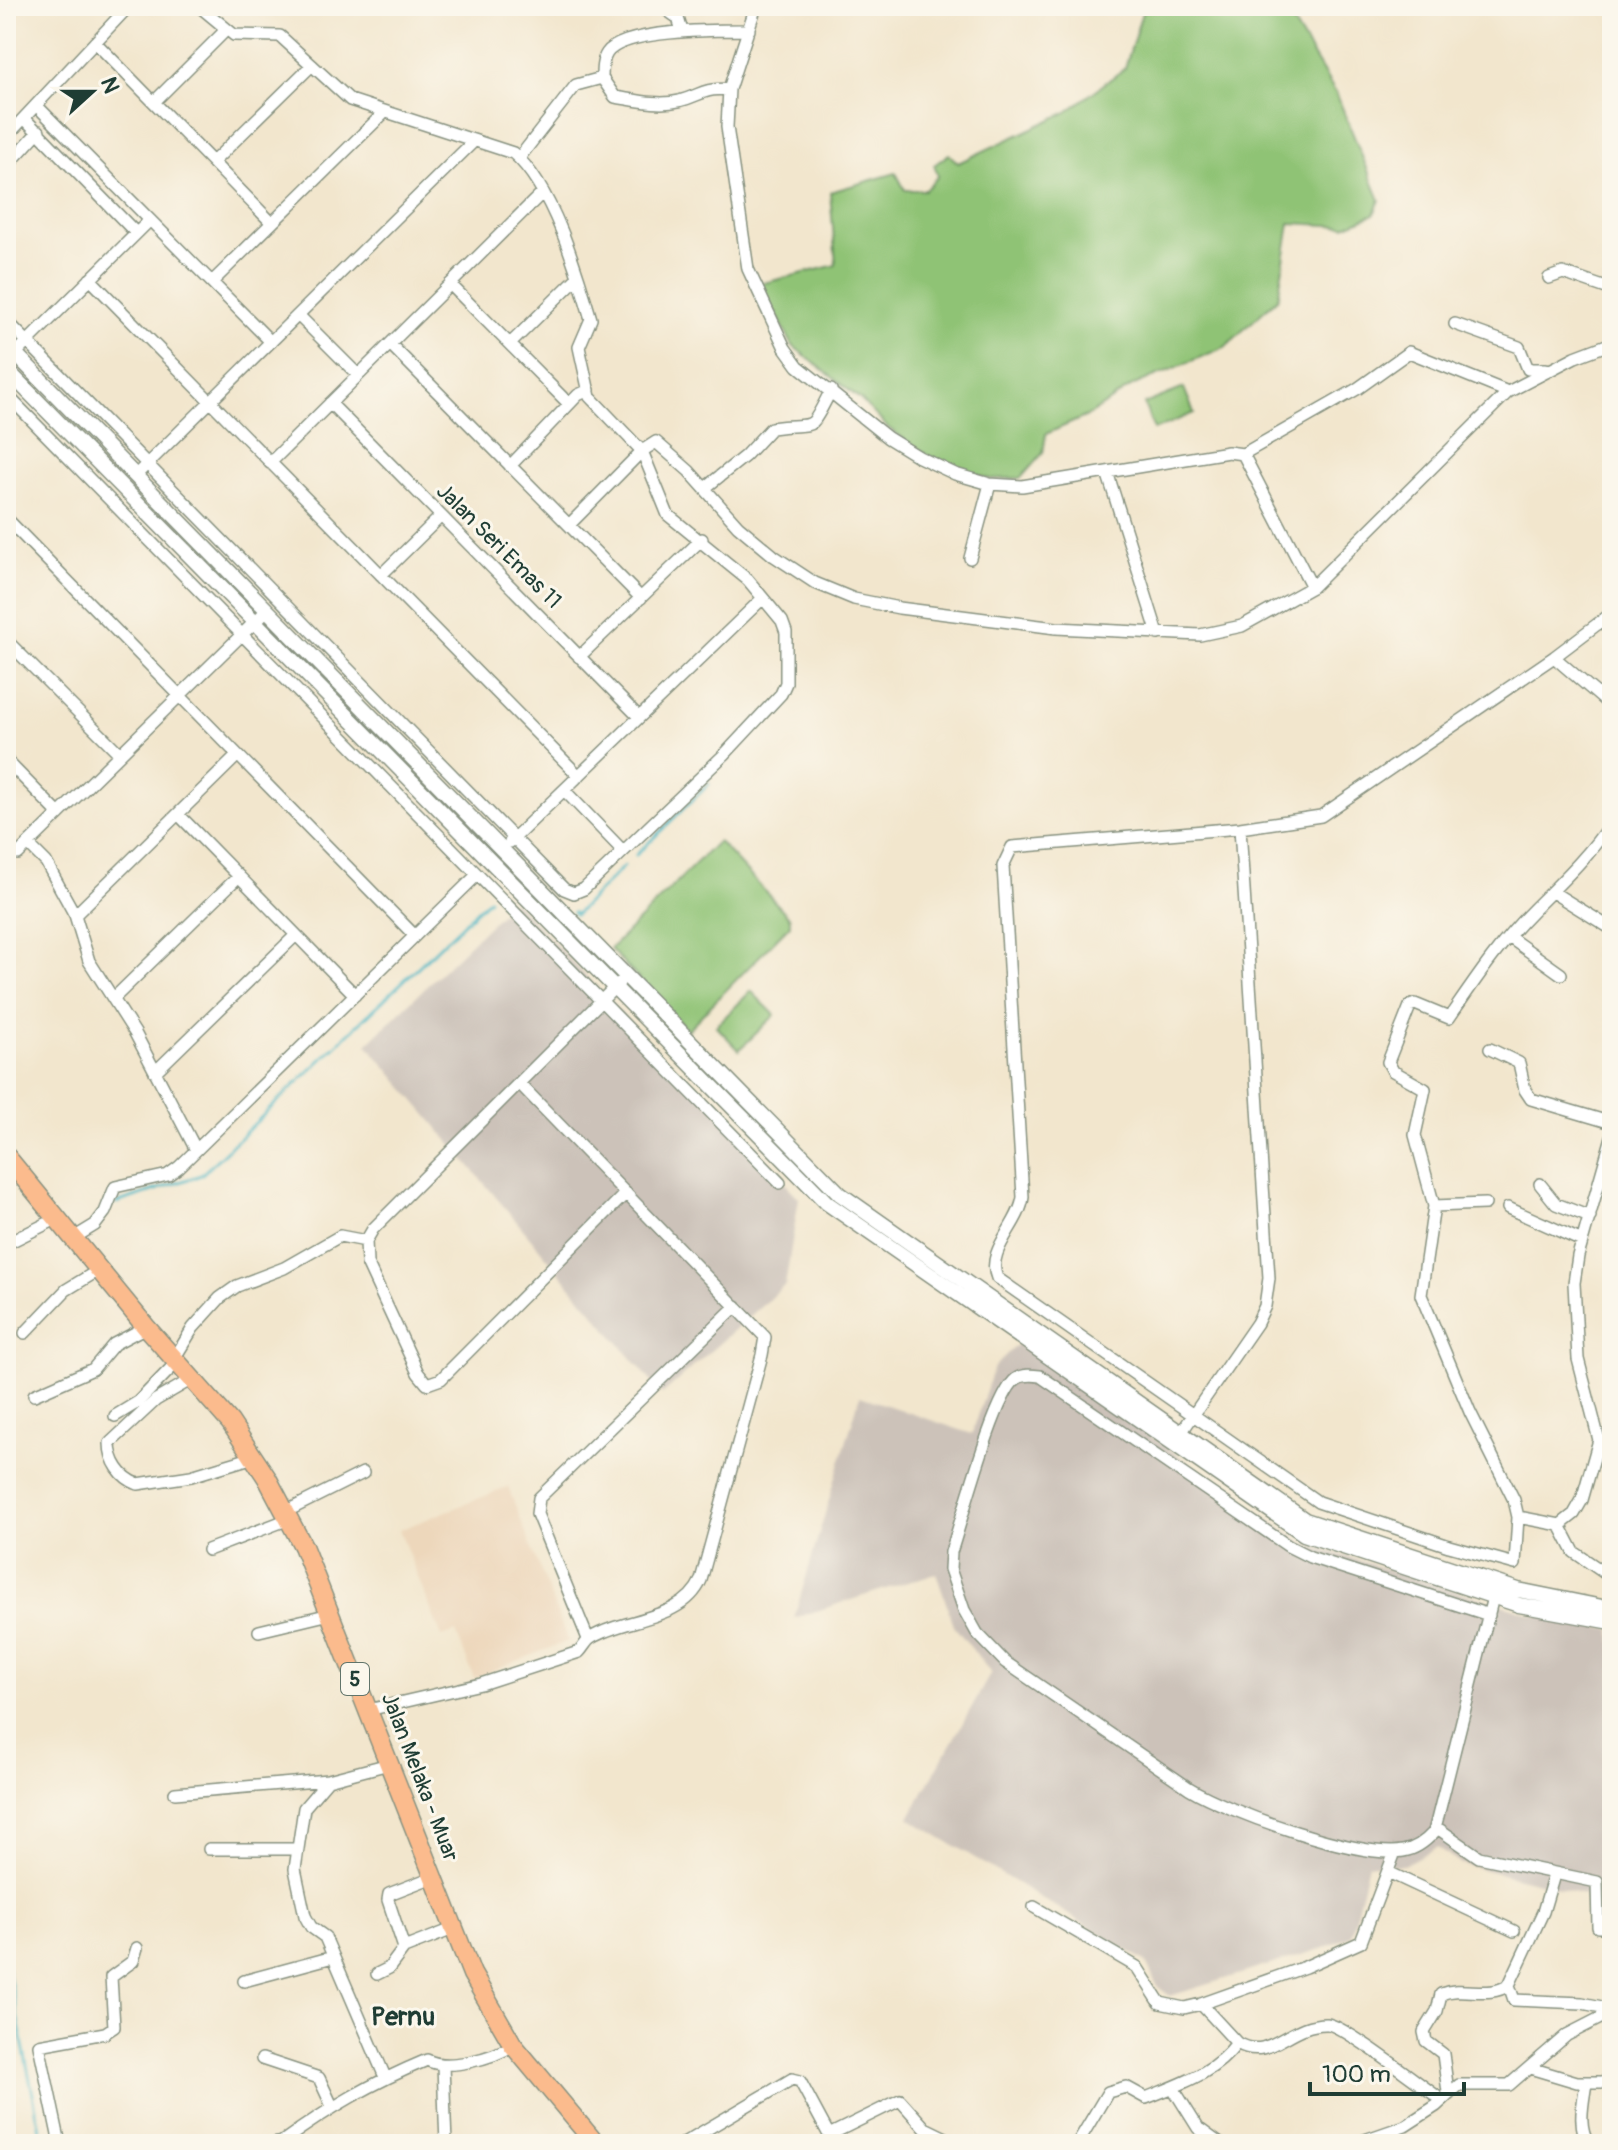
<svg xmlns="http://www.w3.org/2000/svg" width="1618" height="2150" font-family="Pangolin,sans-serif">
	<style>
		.built { fill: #edd7bb }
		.industrial { fill: #ccc2b9 }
		.green { fill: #8fc374; stroke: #578054; stroke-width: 2 }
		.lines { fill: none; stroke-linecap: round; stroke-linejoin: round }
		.stream { stroke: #46b4c1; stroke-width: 3 }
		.minor-casing { stroke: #889280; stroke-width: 14 }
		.tertiary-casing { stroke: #889280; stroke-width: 17 }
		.primary-casing { stroke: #889280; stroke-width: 21 }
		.minor { stroke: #fff; stroke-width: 11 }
		.tertiary { stroke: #fff; stroke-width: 14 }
		.primary { stroke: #fbbb8d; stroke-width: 18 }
		.labels { text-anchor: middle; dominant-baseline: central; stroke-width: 6; stroke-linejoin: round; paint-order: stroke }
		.shield { fill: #fbf7ec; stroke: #61756b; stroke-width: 2 }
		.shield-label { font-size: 20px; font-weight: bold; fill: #1f3d34 }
		.street-label { font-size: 22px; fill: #1f3d34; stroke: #fbf7ec }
		.quarter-label { font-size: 26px; font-weight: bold; fill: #1f3d34; stroke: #fbf7ec }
	</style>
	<rect width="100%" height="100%" fill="#fbf7ec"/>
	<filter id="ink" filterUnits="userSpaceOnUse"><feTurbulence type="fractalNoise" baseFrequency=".0125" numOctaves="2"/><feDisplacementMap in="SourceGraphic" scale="16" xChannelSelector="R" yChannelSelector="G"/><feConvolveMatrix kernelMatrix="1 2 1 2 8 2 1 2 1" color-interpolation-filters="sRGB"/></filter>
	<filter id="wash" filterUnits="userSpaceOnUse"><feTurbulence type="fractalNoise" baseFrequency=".006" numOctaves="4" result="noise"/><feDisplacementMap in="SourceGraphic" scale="32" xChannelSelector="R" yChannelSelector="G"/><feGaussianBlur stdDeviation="1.8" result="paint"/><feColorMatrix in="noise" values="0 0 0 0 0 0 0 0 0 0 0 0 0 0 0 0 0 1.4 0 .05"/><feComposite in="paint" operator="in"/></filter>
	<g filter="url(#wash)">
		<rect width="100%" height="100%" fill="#f2e6cd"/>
		<!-- built -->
		<path class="built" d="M508 1487 568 1641 474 1678 456 1632 442 1637 399 1530Z"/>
		<!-- industrial -->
		<path class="industrial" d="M514 901 799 1198 785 1285 662 1394 367 1044Z
			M1018 1343 1303 1543 1535 1615 1612 1630V1930L1590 1932 1584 1894 1461 1864 1437 1847 1403 1865 1368 1864 1351 1935 1324 1948 1170 1996 1158 1987 1145 1961 909 1818 991 1673 954 1626 936 1573 794 1618 860 1396 972 1434 994 1367Z"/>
		<!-- green -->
		<path class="green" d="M1144 6H1283L1337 95 1380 200 1374 214 1345 226 1290 223 1278 298 1225 347 1134 385 1087 416 1046 434 1043 453 1021 478 989 479 929 456 887 427 861 400 793 346 760 284 836 265 830 192 896 173 905 190H925L938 176 934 165 949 154 958 163 1067 112 1125 68Z
			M1184 388 1194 413 1154 430 1144 404Z
			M718 841 790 918V925L687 1030 610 949Z
			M751 991 775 1015 739 1050 716 1026Z"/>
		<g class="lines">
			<!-- stream -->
			<path class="stream" d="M636 855 709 784
				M573 912 575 915 624 866
				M116 1203 201 1175 489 899
				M6 1260 12 1255
				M6 1961 43 2144"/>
		</g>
	</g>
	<g filter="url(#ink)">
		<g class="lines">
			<!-- minor casing -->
			<g class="minor-casing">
				<path id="minor" d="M661 6 678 18 682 31
					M756 6 729 89 727 127 748 269 785 348 798 366 888 438 919 457 955 474 990 484 1022 486 1228 452 1243 454 1357 389 1409 352 1508 392
					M95 42 272 223
					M602 78C602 70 602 60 607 53 624 29 720 30 749 30
					M154 102 227 29
					M36 105 271 342
					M24 118 136 233
					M6 137 129 6
					M519 158 576 85 602 78 615 97C635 100 659 106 679 101 702 95 700 89 729 89
					M213 162 312 65
					M6 167 39 131
					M1549 278 1563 273 1612 290
					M90 279 579 776
					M212 282 384 113
					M450 284 569 404
					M298 315 358 375
					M6 320 564 889 574 893 584 889 725 754 781 694 786 683V632L782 621 748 580 668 515 642 451 590 397 579 347 591 319C577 271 552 186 513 153L350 100 280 36 234 35 199 6
					M1455 324 1519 347 1528 369H1546
					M390 344 641 598
					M510 344 577 278
					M6 363 150 220
					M6 394 780 1183
					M330 403 639 717
					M1243 454 1312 587
					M270 463 542 193
					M510 466 578 395 589 390
					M1108 475 1158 634
					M135 476 473 142
					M705 488 745 456 771 428C818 421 807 437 831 390
					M6 518 415 936
					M569 525 642 451 656 442 689 471 738 526 774 556 815 583 854 599 899 608 1056 628 1200 635 1242 626 1312 587 1508 392 1575 357 1612 343
					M970 558 990 484
					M381 575 441 516
					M1612 613 1554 657 1321 816 1240 828 1012 847 1003 866 1023 1197C1020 1224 985 1251 997 1278L1318 1502 1449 1546 1515 1564 1518 1517 1514 1500 1470 1412 1421 1295 1434 1206 1415 1135 1425 1089 1393 1071 1388 1062 1410 1006 1415 1004 1449 1018C1476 979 1499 944 1533 910 1561 882 1590 855 1612 821
					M6 640 120 754
					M579 657 702 539
					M1554 657 1612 707
					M6 760 59 814
					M564 790 623 851
					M178 814 355 995
					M510 842 763 598
					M28 844 46 862 59 886 75 915 89 961 135 1033 196 1150
					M18 854 266 611
					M1554 893 1612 929
					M75 915 238 755
					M1509 937 1561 974
					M619 983 373 1229 366 1241 367 1263 418 1373 427 1384 441 1379 626 1193
					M115 997 239 876
					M1490 1049 1519 1063 1525 1090 1531 1099 1612 1123
					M155 1072 296 935
					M1540 1184 1556 1204 1590 1217
					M1434 1206 1485 1204
					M1508 1208 1582 1241
					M72 1239 95 1225 105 1212 115 1187 168 1175 179 1167 477 875
					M6 1244 56 1219
					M25 1333 66 1290 99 1270
					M174 1359 193 1328 220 1298 237 1286 284 1268 340 1236 366 1241
					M192 1379 156 1400 110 1443C110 1461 121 1478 138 1484L191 1476 254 1457
					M34 1395 93 1369 114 1344 146 1327
					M115 1416 138 1402 177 1362
					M1176 1440 1257 1323 1265 1306 1269 1278 1240 828
					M1599 1440 1612 1441
					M285 1512 363 1473
					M1518 1517 1560 1525
					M1560 1525 1574 1514 1582 1500 1599 1440 1578 1359 1574 1283 1578 1256 1612 1137
					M1560 1525 1574 1552 1612 1578
					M208 1550 289 1519
					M1489 1615 1310 1557 1288 1546 1040 1376C1032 1375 1023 1374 1016 1379 994 1395 962 1520 951 1552L950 1569 964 1610 977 1633 1005 1662 1189 1788C1228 1812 1359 1859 1403 1851 1416 1849 1426 1841 1434 1832L1495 1589
					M259 1631 330 1614
					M588 1639 537 1514 539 1498 736 1306
					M368 1710 481 1684 579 1652C584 1647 586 1641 591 1638 625 1617 683 1621 701 1580L762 1355 765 1337 519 1083
					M175 1793 328 1780
					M1436 1827 1479 1857 1597 1882 1598 1927H1612
					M209 1849H297
					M1388 1872 1514 1931
					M433 1877 389 1894 388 1900 404 1948 453 1929
					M1034 1907 1137 1967 1160 2003 1184 2008 1201 2004 1305 1967 1361 1942 1395 1852
					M377 1974 389 1968 404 1948
					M244 1981 333 1957
					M1509 1985 1514 2000 1582 2003 1612 2009
					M1237 2043C1271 2063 1288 2023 1327 2024 1344 2025 1423 2087 1442 2100
					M262 2059 319 2078 332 2106
					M443 2065 446 2144
					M1530 2068 1577 2082H1612
					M385 2077 325 1937 311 1927 305 1916 295 1869 304 1808 328 1780 389 1764
					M1586 2083C1583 2104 1577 2126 1589 2144
					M1173 2088 1198 2128 1220 2144
					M1448 2092 1443 2054 1426 2041 1424 2032 1437 2011 1441 1994C1463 1985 1488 1999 1509 1985L1543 1912 1554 1875
					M6 2140 7 2144
					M60 2144 39 2045 105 2033 114 2027 111 1977 133 1961 137 1948
					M273 2144 282 2142C330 2107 372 2083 427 2060 447 2071 494 2058 513 2045
					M682 2144 792 2079 800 2081 829 2135 900 2100 925 2128 958 2144
					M1077 2144 1108 2092 1126 2087 1146 2098C1180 2084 1214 2074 1237 2043L1201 2004
					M1353 2144 1405 2126 1436 2106 1459 2085H1509L1567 2035 1612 2012"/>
			</g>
			<!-- tertiary casing -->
			<g class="tertiary-casing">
				<path id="tertiary" d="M6 344 840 1194 1305 1520 1518 1590 1612 1609
					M6 369 827 1203 1304 1534 1519 1605 1612 1622"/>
			</g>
			<!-- primary casing -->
			<g class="primary-casing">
				<path id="primary" d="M6 1156 146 1327 230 1422 267 1478 303 1546 472 1974 513 2045 596 2144"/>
			</g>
			<!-- minor -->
			<use href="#minor" class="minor"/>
			<!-- tertiary -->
			<use href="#tertiary" class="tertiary"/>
			<!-- primary -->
			<use href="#primary" class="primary"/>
		</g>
	</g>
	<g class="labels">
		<!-- shield labels -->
		<rect class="shield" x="341" y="1663" width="28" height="32" rx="6"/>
		<g class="shield-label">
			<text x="355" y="1679">5</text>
		</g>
		<!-- street labels -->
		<g class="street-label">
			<text transform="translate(499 546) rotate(45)">Jalan Seri Emas 11</text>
			<text transform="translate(420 1777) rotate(69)">Jalan Melaka - Muar</text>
		</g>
		<!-- quarter labels -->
		<g class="quarter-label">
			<text x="403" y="2017">Pernu</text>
		</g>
	</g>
	<!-- margin -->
	<rect width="1618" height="2150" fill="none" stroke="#fbf7ec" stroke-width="32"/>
	<!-- north arrow -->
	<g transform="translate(92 92) rotate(69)" stroke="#fbf7ec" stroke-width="6" paint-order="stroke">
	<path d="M0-6L14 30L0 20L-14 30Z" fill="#1f3d34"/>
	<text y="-12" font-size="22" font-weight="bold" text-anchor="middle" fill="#1f3d34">N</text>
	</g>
	<!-- scale -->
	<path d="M1310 2082v12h154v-12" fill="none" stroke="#1f3d34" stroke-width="4"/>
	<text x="1322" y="2082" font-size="24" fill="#1f3d34" stroke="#fbf7ec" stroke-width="6" paint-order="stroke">100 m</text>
</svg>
